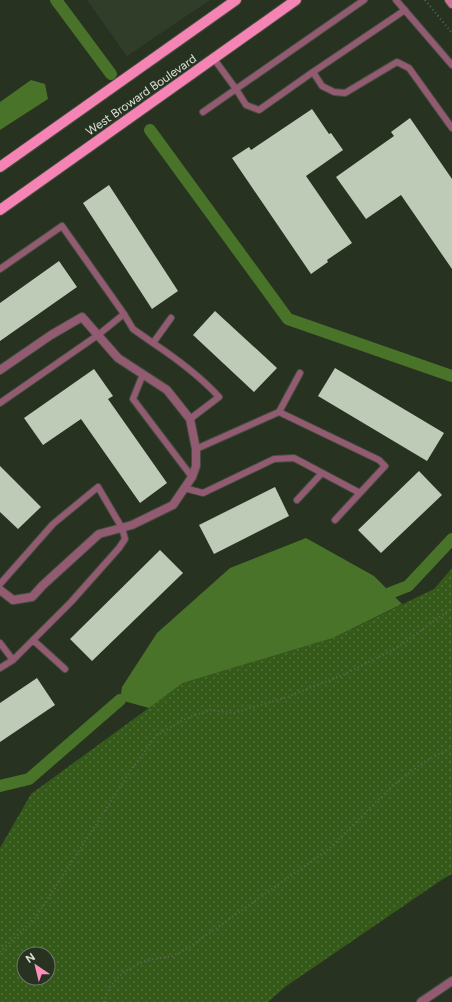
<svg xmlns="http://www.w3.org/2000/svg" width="452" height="1002" font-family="Figtree,sans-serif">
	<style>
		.built { fill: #303e29 }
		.grass { fill: url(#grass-dots); fill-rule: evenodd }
		.water { fill: #487329 }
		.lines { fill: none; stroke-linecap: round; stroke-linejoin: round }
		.canal { stroke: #487329; stroke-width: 12 }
		.building { fill: #beccb7 }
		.service-casing { stroke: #434e3e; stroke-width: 8 }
		.minor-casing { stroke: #434e3e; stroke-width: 10 }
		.secondary-casing { stroke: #434e3e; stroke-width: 10 }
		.primary-casing { stroke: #434e3e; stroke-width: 12 }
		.path { stroke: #5f6859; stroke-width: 2; stroke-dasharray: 1 3; stroke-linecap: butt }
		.service { stroke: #925b71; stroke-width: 6 }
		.minor { stroke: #925b71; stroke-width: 8 }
		.secondary { stroke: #ca7297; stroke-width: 8 }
		.primary { stroke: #f583b4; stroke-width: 10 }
		.labels { text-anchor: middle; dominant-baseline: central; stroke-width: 4; stroke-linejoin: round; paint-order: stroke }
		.street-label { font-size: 12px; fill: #d9e0d5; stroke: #273221 }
	</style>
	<defs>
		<pattern id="grass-dots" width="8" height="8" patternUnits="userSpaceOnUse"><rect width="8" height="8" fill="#345918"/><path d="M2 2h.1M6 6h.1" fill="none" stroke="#517139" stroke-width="1.8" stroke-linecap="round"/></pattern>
	</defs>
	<rect width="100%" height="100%" fill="#273221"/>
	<!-- built -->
	<path class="built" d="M87 0H210L127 56Z"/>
	<!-- grass -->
	<path class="grass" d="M452 568V874L443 879 285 987 268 1002H0V848L31 794 183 683 333 638 434 589ZM24 954H48V978H24Z"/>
	<!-- water -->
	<path class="water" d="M31 80 45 84 48 99 0 130V102Z
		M306 538 374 576 402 604 333 638 183 683 149 708 120 700 122 687 157 633 230 568Z"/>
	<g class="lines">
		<!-- canal -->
		<path class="canal" d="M56 0 111 74
			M150 130 288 319 452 376
			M390 593 408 586 452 539
			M0 786 29 779 120 700"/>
	</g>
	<!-- building -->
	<path class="building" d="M312 109 329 134 331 133 343 150 306 176 352 243 327 260 328 262 311 274 232 158 249 147 251 150Z
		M410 118 452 179V269L401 195 366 219 336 177 394 136 391 132Z
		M109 185 178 291 152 309 83 203Z
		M59 261 77 287 0 341V303Z
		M215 311 277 368 254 392 193 335Z
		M335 368 444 433 427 461 318 396Z
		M94 369 113 396 108 399 167 483 140 503 81 419 43 445 24 418Z
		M0 466 41 507 18 529 0 512Z
		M419 471 442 495 381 553 358 530Z
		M275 487 289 516 214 554 199 525Z
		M160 550 183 573 92 661 70 639Z
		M37 678 55 705 0 742V703Z"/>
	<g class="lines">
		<!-- service casing -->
		<g class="service-casing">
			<path id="service" d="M396 0 452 65
				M214 59 236 89 246 105 259 110 313 72 322 86 334 92 345 93 397 62 409 68 452 128
				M313 72 405 10
				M203 112 364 0
				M0 269 62 226 124 314 133 329 153 343 171 318
				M153 343C177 359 200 376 219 397L190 419
				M143 374 133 399 192 477
				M0 403 98 335 124 314
				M279 412 379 460 385 466 335 520
				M196 449 279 412 300 373
				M184 488 203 493 274 459 294 458 360 493
				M297 500 322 473
				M0 584 53 524 98 487 122 528 125 539 119 548 71 602 13 660 0 668
				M33 640 65 669
				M0 643 13 660"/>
		</g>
		<!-- minor casing -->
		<g class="minor-casing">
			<path id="minor" d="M0 370 51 335 82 317 118 358 167 390 190 419 196 449V466L192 477 173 505 132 525 99 534 43 585 32 597 13 600 0 590
				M421 1002 452 981"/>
		</g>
		<!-- secondary casing -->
		<g class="secondary-casing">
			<path id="secondary" d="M449 0 452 4"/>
		</g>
		<!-- primary casing -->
		<g class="primary-casing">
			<path id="primary" d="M0 167 236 0
				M0 210 296 0"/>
		</g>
		<!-- path -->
		<path class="path" d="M425 0 452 33
			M0 952 36 917 131 770 156 736 187 718 210 710 234 713 284 698 343 675 398 647 452 608
			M104 1002 109 988 122 973 144 961 172 956 188 948 329 849 392 786 424 762 452 747"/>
		<!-- service -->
		<use href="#service" class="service"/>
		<!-- minor -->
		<use href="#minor" class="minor"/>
		<!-- secondary -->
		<use href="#secondary" class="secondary"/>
		<!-- primary -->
		<use href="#primary" class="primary"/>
	</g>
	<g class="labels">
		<!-- street labels -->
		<g class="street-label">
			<text transform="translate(141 95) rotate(-35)">West Broward Boulevard</text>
		</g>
	</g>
	<!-- north arrow -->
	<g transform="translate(36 966) rotate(325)"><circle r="19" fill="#273221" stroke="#6e7869"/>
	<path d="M0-3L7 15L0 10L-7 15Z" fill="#fe8ebe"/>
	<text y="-6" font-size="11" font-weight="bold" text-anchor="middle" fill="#d9e0d5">N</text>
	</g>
</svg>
